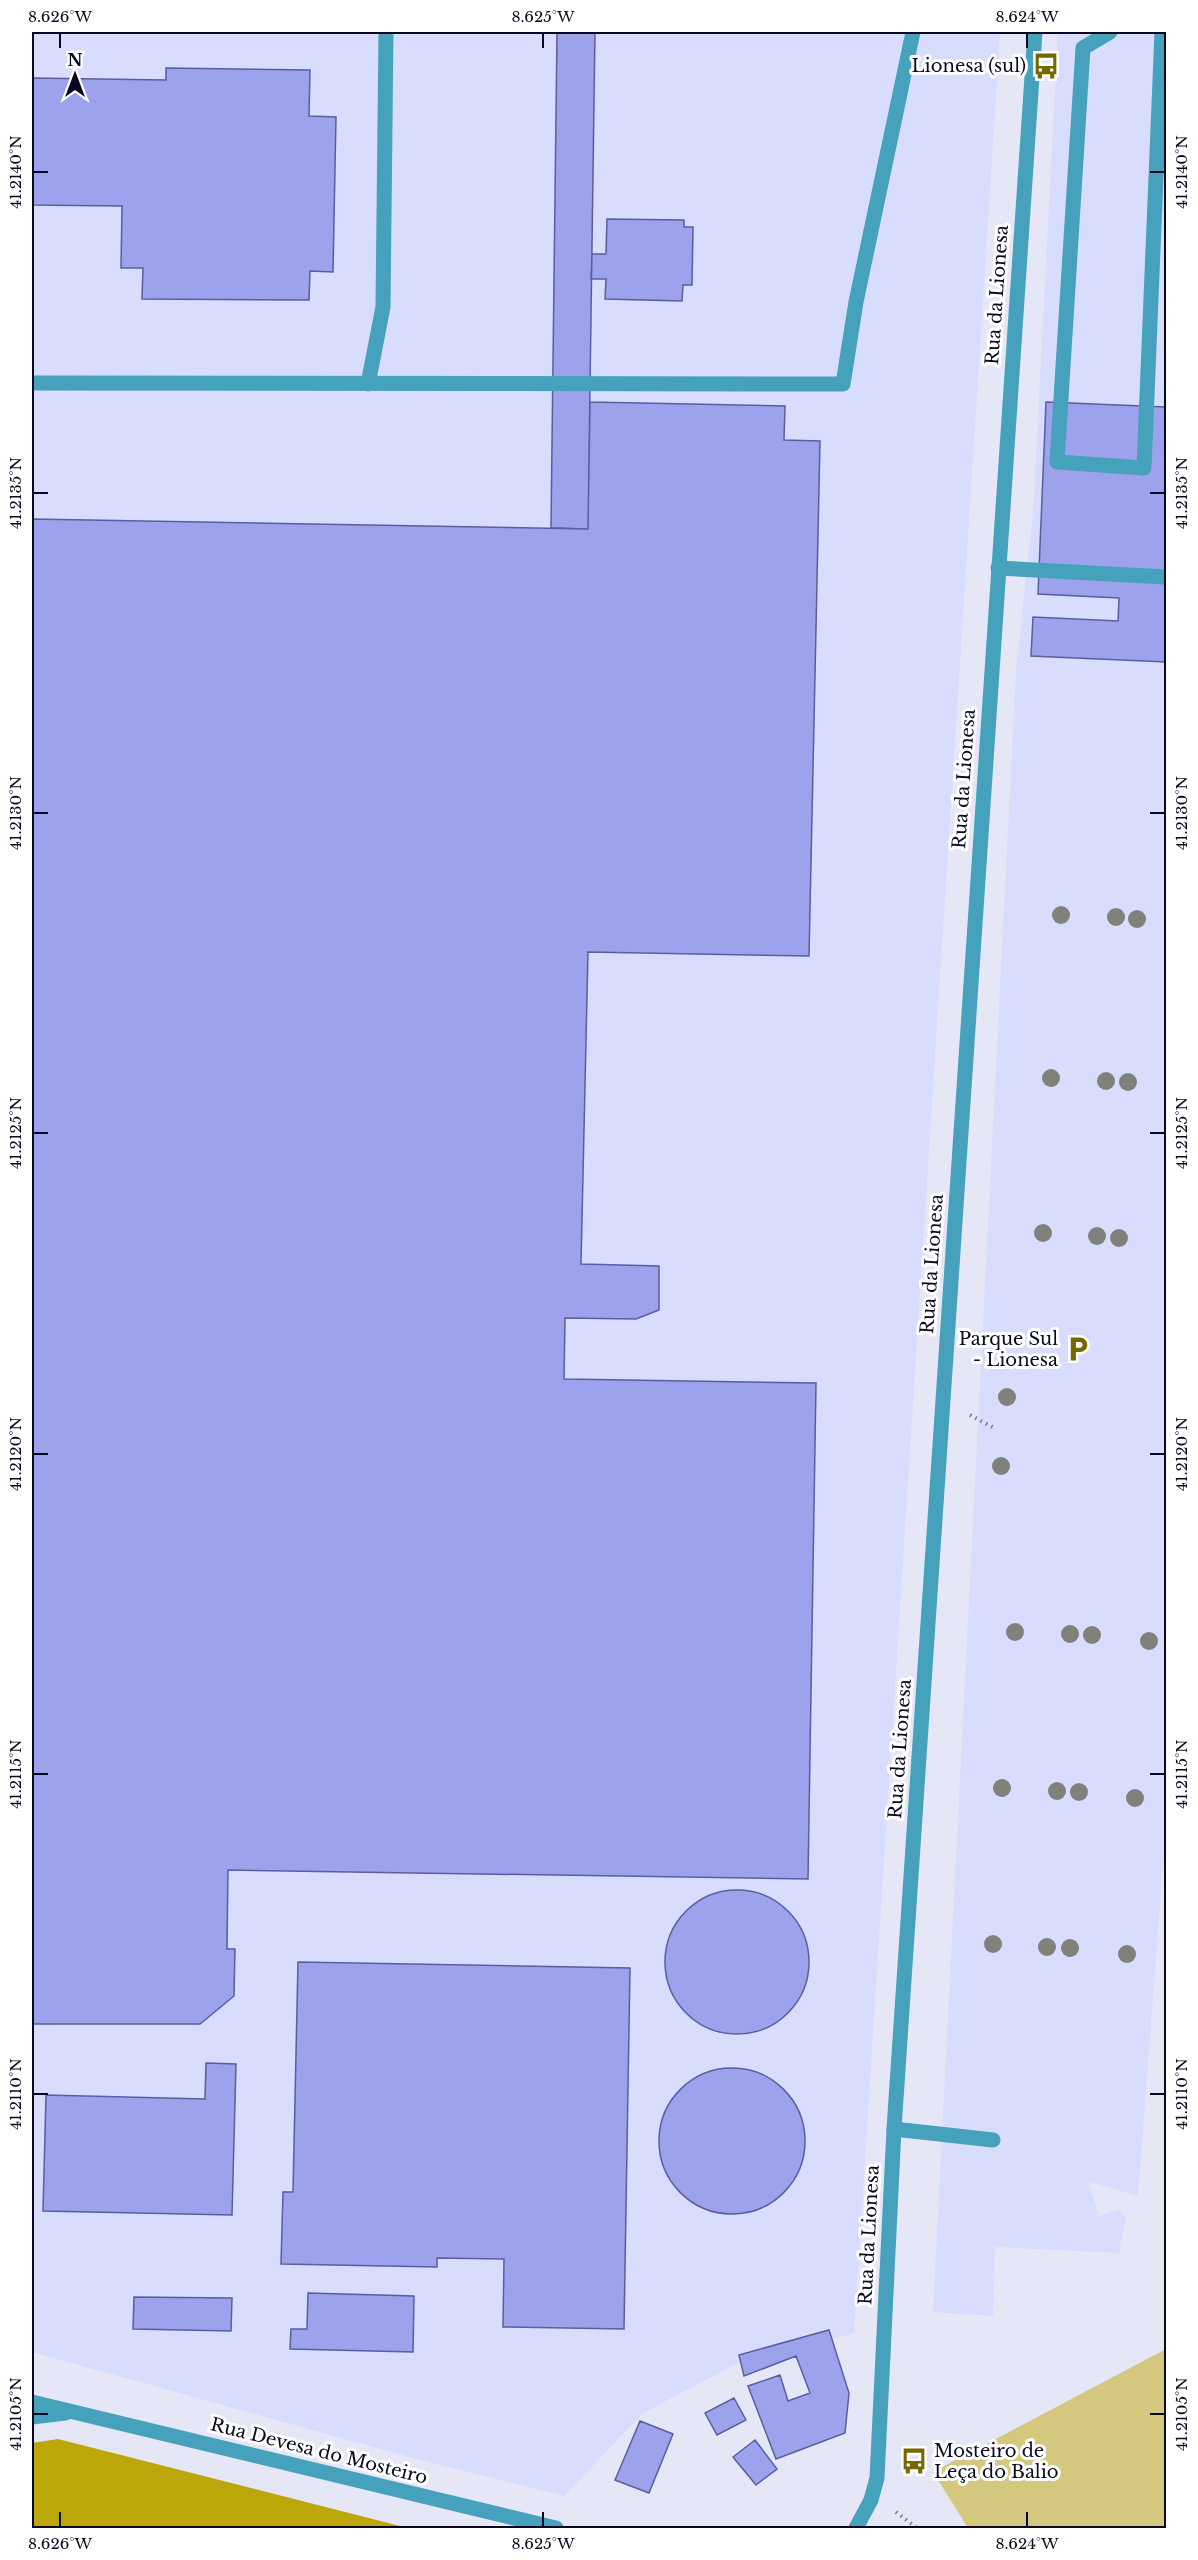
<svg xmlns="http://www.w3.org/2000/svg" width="1198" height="2560" font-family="'Libre Baskerville',serif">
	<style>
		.built { fill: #d8dcfd }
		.green { fill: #d4c87f }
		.forest { fill: #bca70a }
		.building { fill: #9ca2eb; stroke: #5a5da0; stroke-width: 1.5 }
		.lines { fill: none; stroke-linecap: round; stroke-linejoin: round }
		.path { stroke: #7a7b8f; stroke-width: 4; stroke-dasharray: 1.5 4.5; stroke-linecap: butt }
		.service { stroke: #46a1bc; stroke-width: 15 }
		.tertiary { stroke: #46a1bc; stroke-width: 15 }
		.tree { fill: #81817c }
		.ticks { fill: none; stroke: #090821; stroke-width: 2 }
		.labels { text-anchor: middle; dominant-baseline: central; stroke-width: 6; stroke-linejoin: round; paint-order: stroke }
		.poi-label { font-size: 18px; fill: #090821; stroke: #fff; text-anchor: end }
		.street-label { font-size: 18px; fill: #090821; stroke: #fff }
		.neatline { fill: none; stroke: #090821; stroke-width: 2 }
		.ticks-label { font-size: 15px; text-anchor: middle; fill: #090821 }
	</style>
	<rect width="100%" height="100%" fill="#e5e7f7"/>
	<!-- built -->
	<path class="built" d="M32 32H1000L854 2333 738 2363 643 2413 564 2496 424 2461 32 2352Z
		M1058 32H1166V1824L1138 2196 1088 2181 1099 2216 1119 2209 1126 2218 1119 2253 995 2247 993 2316 933 2312 1016 671 1033 513Z"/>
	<!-- green -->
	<path class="green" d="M1166 2349V2528H968L933 2472Z"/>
	<!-- forest -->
	<path class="forest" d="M58 2439 408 2528H32V2443Z"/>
	<!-- building -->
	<path class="building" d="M557 32H595L588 529 551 528Z
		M166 68 310 70 309 116 336 117 333 272 310 271 309 300 142 299 143 268H121L122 206 32 205V78L166 80Z
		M607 219 684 220V227H693L692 285H683L682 301 605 299 606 279H591L592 254H606Z
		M590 402 785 406 784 440 820 441 809 956 588 952 581 1264 659 1266V1310L636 1319 565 1318 564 1379 816 1383 808 1879 228 1870 227 1949H235L234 1996 200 2024H32V519L588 529Z
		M1046 402 1166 407V662L1031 656 1033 617 1118 621 1119 598 1038 594Z
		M665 1962a72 72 0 1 1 144 0a72 72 0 1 1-144 0Z
		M298 1962 630 1968 624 2329 503 2327 504 2259 437 2258V2267L281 2264 283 2192H293Z
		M206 2063 236 2064 232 2215 43 2211 46 2095 205 2099Z
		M659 2141a73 73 0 1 1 146 0a73 73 0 1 1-146 0Z
		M308 2293 414 2296 413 2352 290 2349 291 2329H307Z
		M134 2297 232 2298 231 2331 133 2329Z
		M829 2330 849 2393 845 2433 776 2459 748 2386 780 2375 788 2401 810 2393 796 2356 744 2376 739 2355Z
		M734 2398 746 2420 717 2435 705 2413Z
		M640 2421 673 2434 649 2493 615 2480Z
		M755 2440 777 2469 756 2485 733 2457Z"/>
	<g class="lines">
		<!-- path -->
		<path class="path" d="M970 1415 996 1429
			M896 2512 917 2528"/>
		<!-- service -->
		<path class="service" d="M1110 32 1083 48 1057 462 1144 468 1162 32
			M32 383 843 384 856 302 913 32
			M368 384 383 307 386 32
			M998 568 1166 577
			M894 2129 993 2140"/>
		<!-- tertiary -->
		<path class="tertiary" d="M32 2402 556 2528
			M32 2417 65 2413
			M856 2528 871 2500 877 2478 894 2129 1035 32"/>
	</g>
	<!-- trees -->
	<g class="tree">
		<circle cx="1061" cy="915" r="9"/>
		<circle cx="1116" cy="917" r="9"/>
		<circle cx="1137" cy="919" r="9"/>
		<circle cx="1051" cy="1078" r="9"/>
		<circle cx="1106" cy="1081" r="9"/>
		<circle cx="1128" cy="1082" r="9"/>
		<circle cx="1043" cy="1233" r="9"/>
		<circle cx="1097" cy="1236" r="9"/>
		<circle cx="1119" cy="1238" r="9"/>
		<circle cx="1007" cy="1397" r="9"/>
		<circle cx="1001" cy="1466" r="9"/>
		<circle cx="1015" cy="1632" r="9"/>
		<circle cx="1070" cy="1634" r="9"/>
		<circle cx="1092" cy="1635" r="9"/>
		<circle cx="1149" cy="1641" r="9"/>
		<circle cx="1002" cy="1788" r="9"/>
		<circle cx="1057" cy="1791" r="9"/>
		<circle cx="1079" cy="1792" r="9"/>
		<circle cx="1135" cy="1798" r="9"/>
		<circle cx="993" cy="1944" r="9"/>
		<circle cx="1047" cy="1947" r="9"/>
		<circle cx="1070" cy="1948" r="9"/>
		<circle cx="1127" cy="1954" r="9"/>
	</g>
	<!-- ticks -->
	<path class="ticks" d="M60 33V48M543 33V48M1027 33V48M33 172H48M1150 172H1165M33 493H48M1150 493H1165M33 813H48M1150 813H1165M33 1133H48M1150 1133H1165M33 1454H48M1150 1454H1165M33 1774H48M1150 1774H1165M33 2094H48M1150 2094H1165M33 2414H48M1150 2414H1165M60 2512V2527M543 2512V2527M1027 2512V2527"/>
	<!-- icons -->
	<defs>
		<g id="bus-bare" transform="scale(2.07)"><path d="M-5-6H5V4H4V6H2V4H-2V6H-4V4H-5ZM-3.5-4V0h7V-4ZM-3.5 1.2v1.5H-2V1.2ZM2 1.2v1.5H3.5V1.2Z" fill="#766800" stroke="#fff" stroke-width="2.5" paint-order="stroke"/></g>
		<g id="parking-bare" transform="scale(2.07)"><path d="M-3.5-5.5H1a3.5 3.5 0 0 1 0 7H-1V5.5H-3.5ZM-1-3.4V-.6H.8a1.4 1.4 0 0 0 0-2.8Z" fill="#766800" stroke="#fff" stroke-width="2.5" paint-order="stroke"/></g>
	</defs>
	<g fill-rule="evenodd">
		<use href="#bus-bare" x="1046" y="66"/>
		<use href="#parking-bare" x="1078" y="1349"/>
		<use href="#bus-bare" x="914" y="2461"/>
	</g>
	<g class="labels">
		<!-- poi labels -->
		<g class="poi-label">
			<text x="1026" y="66">Lionesa (sul)</text>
			<text x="1058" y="1339">Parque Sul<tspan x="1058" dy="21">- Lionesa</tspan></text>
			<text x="934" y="2451" text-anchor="start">Mosteiro de<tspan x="934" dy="21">Leça do Balio</tspan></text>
		</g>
		<!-- street labels -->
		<g class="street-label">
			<text transform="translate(997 295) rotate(-86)">Rua da Lionesa</text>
			<text transform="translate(964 779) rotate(-86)">Rua da Lionesa</text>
			<text transform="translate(932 1264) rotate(-86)">Rua da Lionesa</text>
			<text transform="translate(900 1749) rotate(-86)">Rua da Lionesa</text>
			<text transform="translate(869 2235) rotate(-87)">Rua da Lionesa</text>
			<text transform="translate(319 2451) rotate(14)">Rua Devesa do Mosteiro</text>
		</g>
	</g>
	<!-- border -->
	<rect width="1198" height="2560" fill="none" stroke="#ffffff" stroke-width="66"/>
	<!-- north arrow -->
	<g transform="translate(75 75)" stroke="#ffffff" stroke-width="4.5" paint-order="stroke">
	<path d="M0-4.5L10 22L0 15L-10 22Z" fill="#090821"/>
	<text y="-9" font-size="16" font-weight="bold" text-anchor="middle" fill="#090821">N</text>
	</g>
	<rect x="33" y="33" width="1132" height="2494" class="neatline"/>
	<g class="ticks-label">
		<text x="60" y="22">8.626°W</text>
		<text x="543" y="22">8.625°W</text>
		<text x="1027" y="22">8.624°W</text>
		<text transform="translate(16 172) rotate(-90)" y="5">41.2140°N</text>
		<text transform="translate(1182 172) rotate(-90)" y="5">41.2140°N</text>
		<text transform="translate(16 493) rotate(-90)" y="5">41.2135°N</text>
		<text transform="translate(1182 493) rotate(-90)" y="5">41.2135°N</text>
		<text transform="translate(16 813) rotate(-90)" y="5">41.2130°N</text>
		<text transform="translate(1182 813) rotate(-90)" y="5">41.2130°N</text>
		<text transform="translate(16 1133) rotate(-90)" y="5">41.2125°N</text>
		<text transform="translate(1182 1133) rotate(-90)" y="5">41.2125°N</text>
		<text transform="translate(16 1454) rotate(-90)" y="5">41.2120°N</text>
		<text transform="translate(1182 1454) rotate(-90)" y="5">41.2120°N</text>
		<text transform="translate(16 1774) rotate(-90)" y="5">41.2115°N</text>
		<text transform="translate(1182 1774) rotate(-90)" y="5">41.2115°N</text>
		<text transform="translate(16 2094) rotate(-90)" y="5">41.2110°N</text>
		<text transform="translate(1182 2094) rotate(-90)" y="5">41.2110°N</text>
		<text transform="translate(16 2414) rotate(-90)" y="5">41.2105°N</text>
		<text transform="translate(1182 2414) rotate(-90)" y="5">41.2105°N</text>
		<text x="60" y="2549">8.626°W</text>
		<text x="543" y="2549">8.625°W</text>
		<text x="1027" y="2549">8.624°W</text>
	</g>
</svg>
